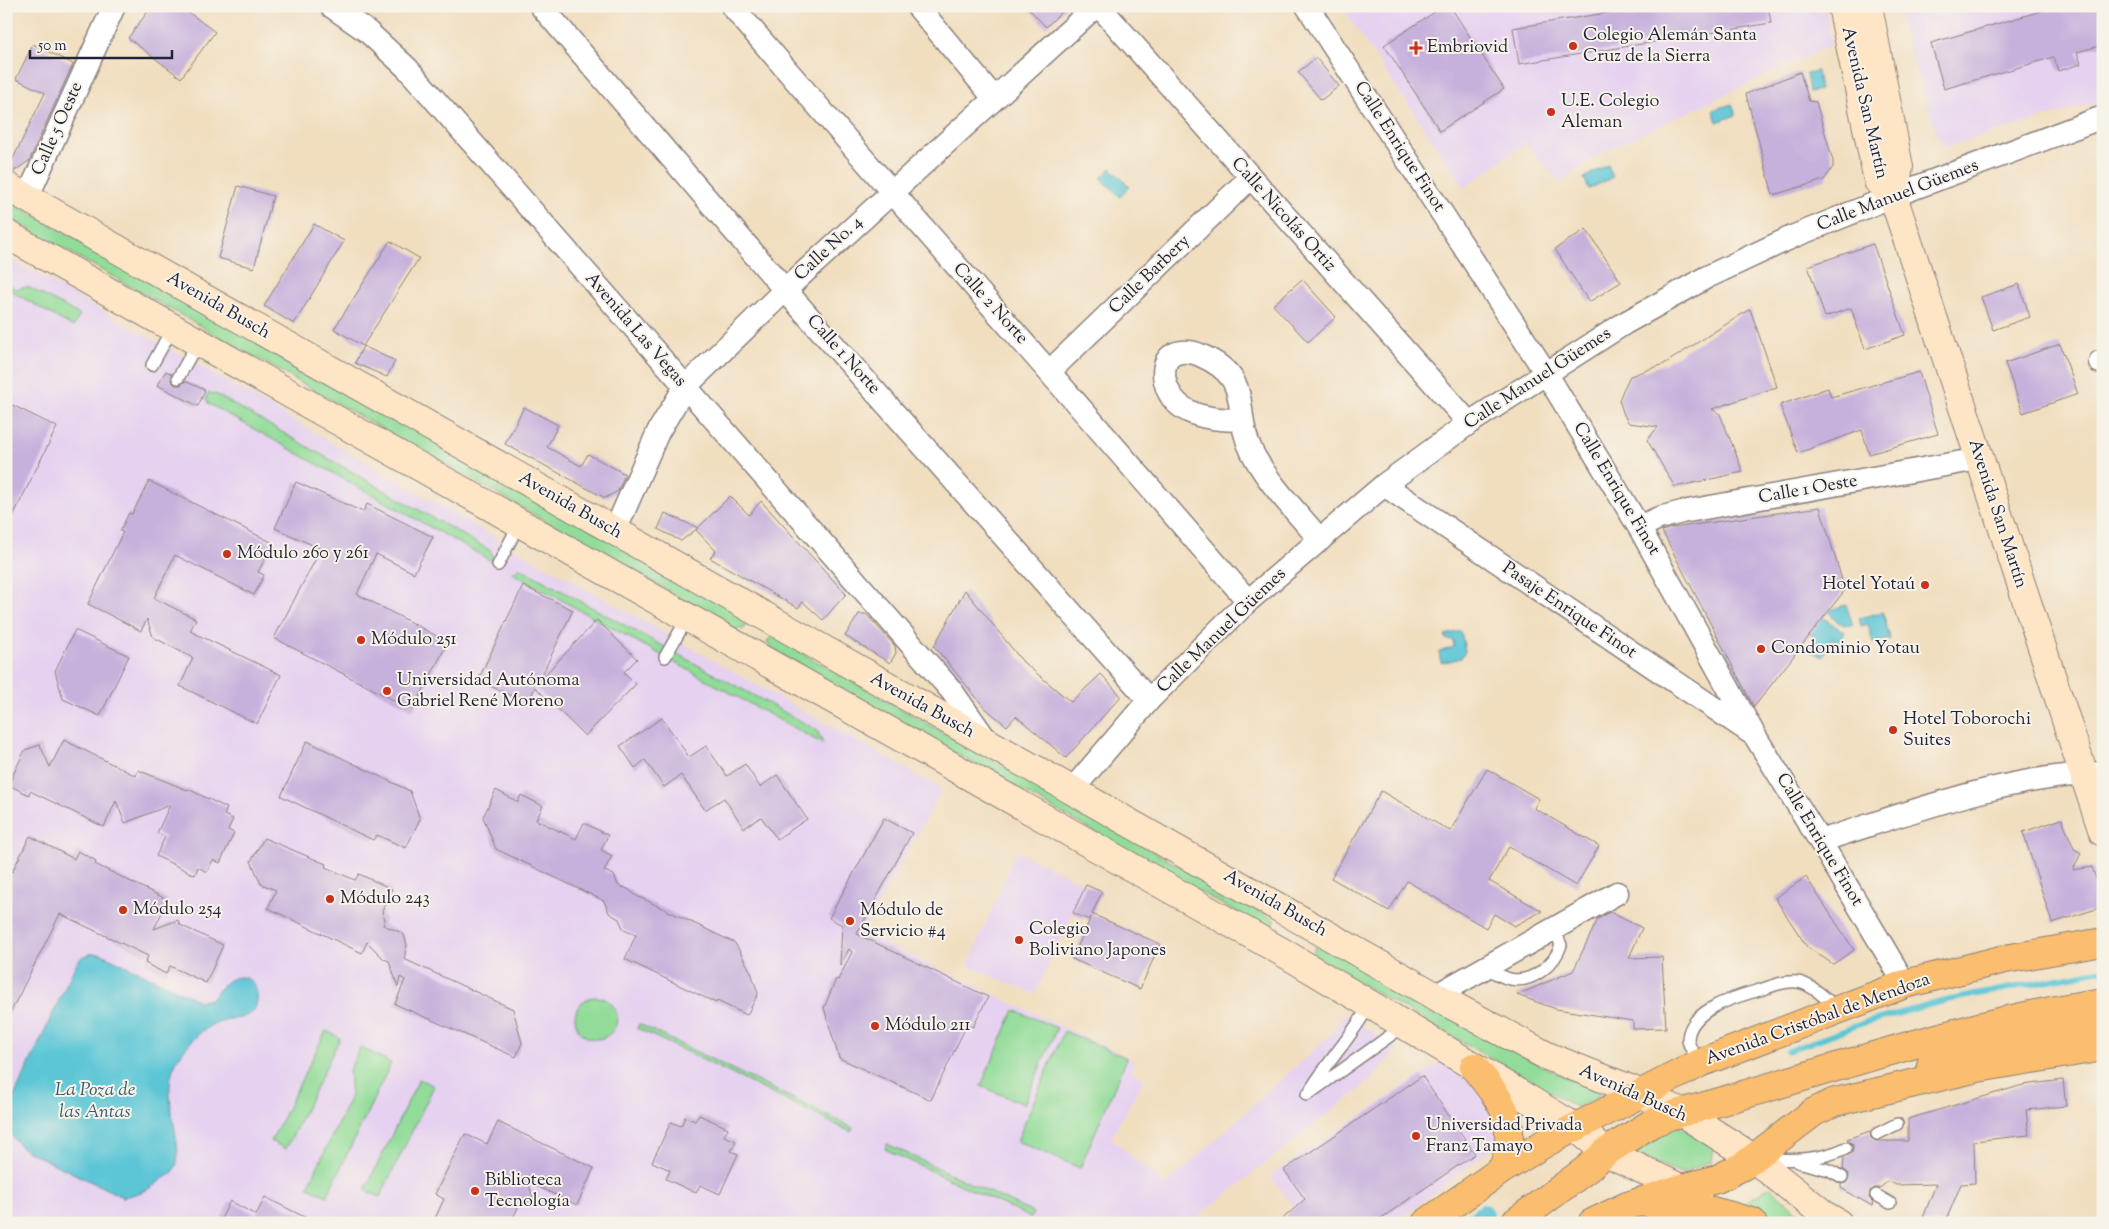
<svg xmlns="http://www.w3.org/2000/svg" width="2109" height="1229" font-family="'Sorts Mill Goudy',serif">
	<style>
		.built { fill: #e6d2f0 }
		.green { fill: #91dc98; stroke: #5a7f6a }
		.water { fill: #5bc6d6; stroke: #3e7488 }
		.lines { fill: none; stroke-linecap: round; stroke-linejoin: round }
		.stream { stroke: #5bc6d6; stroke-width: 5.5 }
		.canal { stroke: #5bc6d6; stroke-width: 20 }
		.building { fill: #c6b0dc }
		.service-casing { stroke: #8a807d; stroke-width: 14 }
		.minor-casing { stroke: #8a807d; stroke-width: 25 }
		.secondary-casing { stroke: #8a807d; stroke-width: 30 }
		.primary-casing { stroke: #8a807d; stroke-width: 30 }
		.service { stroke: #fff; stroke-width: 11 }
		.minor { stroke: #fff; stroke-width: 22 }
		.secondary { stroke: #fde5c5; stroke-width: 28 }
		.primary { stroke: #fbbd6e; stroke-width: 28 }
		.poi-dot { fill: #c8321e; stroke: #f7f3e8; stroke-width: 2 }
		.labels { text-anchor: middle; dominant-baseline: central; stroke-width: 4; stroke-linejoin: round; paint-order: stroke }
		.poi-label { font-size: 18px; fill: #22223b; stroke: #f7f3e8; text-anchor: start }
		.street-label { font-size: 18px; fill: #22223b; stroke: #f7f3e8 }
		.water-label { font-size: 19px; font-style: italic; fill: #365b71; stroke: #f7f3e8 }
	</style>
	<rect width="100%" height="100%" fill="#f7f3e8"/>
	<filter id="ink" filterUnits="userSpaceOnUse"><feTurbulence type="fractalNoise" baseFrequency=".02" numOctaves="2"/><feDisplacementMap in="SourceGraphic" scale="10" xChannelSelector="R" yChannelSelector="G"/><feConvolveMatrix kernelMatrix="1 2 1 2 8 2 1 2 1" color-interpolation-filters="sRGB"/></filter>
	<filter id="wash" filterUnits="userSpaceOnUse"><feTurbulence type="fractalNoise" baseFrequency=".0096" numOctaves="4" result="noise"/><feDisplacementMap in="SourceGraphic" scale="20" xChannelSelector="R" yChannelSelector="G"/><feGaussianBlur stdDeviation="1.12" result="paint"/><feColorMatrix in="noise" values="0 0 0 0 0 0 0 0 0 0 0 0 0 0 0 0 0 1.4 0 .05"/><feComposite in="paint" operator="in"/></filter>
	<g filter="url(#wash)">
		<rect width="100%" height="100%" fill="#f1debf"/>
		<!-- built -->
		<path class="built" d="M1341 6H1825L1832 44 1599 154 1559 182 1525 143 1465 188Z
			M1899 6H2103V100L1946 147 1938 138 1900 22Z
			M6 257 188 359 508 545 942 789 862 933 1134 1060 1131 1071 1144 1079 1111 1138 1165 1186 1331 1034 1344 1014 1398 1048 1372 1079 1190 1223H6Z
			M1016 851 1086 885 1035 994 968 966Z
			M1444 1060 1486 1094 1500 1142 1394 1223H1306L1270 1176Z"/>
		<!-- green -->
		<path class="green" d="M6 199 743 615 747 622 744 629H736L6 216Z
			M6 283 16 289 28 287 80 315 73 327 6 288Z
			M208 393 215 394 491 551 493 562 209 404 206 399Z
			M520 568 817 730 823 744 512 573Z
			M772 636 1276 921 1270 929 1255 923 770 648 767 642Z
			M1316 946H1324L1542 1066 1602 1094 1578 1108 1312 956Z
			M575 1018a21 21 0 1 1 42 0a21 21 0 1 1-42 0Z
			M1014 1010 1057 1028 1024 1104 981 1086Z
			M639 1024 853 1128 851 1132 637 1028Z
			M326 1031 340 1038 286 1149 271 1141Z
			M1064 1031 1127 1058 1080 1168 1017 1141Z
			M360 1047 391 1063 327 1196 308 1187 351 1096 349 1071Z
			M419 1079 434 1086 380 1197 365 1190Z
			M1674 1124 1713 1145 1711 1161 1681 1173 1639 1155 1635 1147Z
			M887 1144 1033 1213 1031 1218 885 1149Z
			M1770 1187 1797 1212 1812 1223H1789L1744 1203Z"/>
		<!-- water -->
		<path class="water" d="M1817 71 1820 90 1809 92 1806 73Z
			M1732 104 1736 115 1717 122 1713 110Z
			M1608 165 1613 177 1589 189 1584 178Z
			M1111 168 1130 187 1120 197 1101 178Z
			M1846 605 1853 625C1844 627 1833 621 1830 612L1832 609Z
			M1883 612 1890 639 1873 643 1868 624 1861 626 1859 618Z
			M1821 616 1844 632 1839 643 1833 639 1830 641 1823 657 1809 650 1813 636 1808 629Z
			M1461 631 1465 651 1461 658 1441 663 1439 652 1454 647 1453 640 1446 639 1445 635Z
			M93 953 102 954 199 1001 212 999C218 990 227 977 240 977 258 978 261 999 253 1012 238 1022 236 1016 221 1021 203 1026 184 1047 175 1064 158 1098 189 1150 173 1172 170 1175 165 1177 161 1180 149 1190 138 1194 123 1197L25 1150C9 1137 4 1123 11 1103L76 964 82 957Z"/>
		<g class="lines">
			<!-- stream -->
			<path class="stream" d="M1788 1051 1864 1023 1948 1000 2103 970"/>
			<!-- canal -->
			<path class="canal" d="M1473 1223 1484 1214"/>
		</g>
		<g id="blocks">
			<!-- building -->
			<path class="building" d="M152 6H180L215 32 181 78 128 38Z
				M1026 6H1068L1046 27Z
				M1444 6H1450L1504 89 1440 131 1384 45Z
				M1649 6H1768L1771 23 1519 64 1513 28Z
				M2044 6H2103V45L2077 52 2081 64 2058 71 2054 57 1944 89 1931 43 2045 10Z
				M33 44 73 64 29 161 13 172 7 171 45 93 16 79Z
				M1316 58 1339 86 1321 100 1298 72Z
				M1800 72 1809 101 1816 102 1833 161V167L1824 180 1773 195 1746 94Z
				M238 186 273 196 254 268 218 258Z
				M314 224 344 241 294 324 264 306Z
				M1586 229 1621 282 1589 302 1555 249Z
				M390 241 419 258 363 346 334 329Z
				M1873 244 1905 335 1865 349 1851 308 1825 317 1808 266Z
				M1302 279 1336 317 1308 342 1273 305Z
				M2019 284 2030 317 1993 330 1981 297Z
				M1750 309 1777 387 1712 409 1720 414 1743 472 1675 487 1647 440 1658 427 1629 423 1624 415 1619 400 1624 388 1630 376 1664 364Z
				M2060 344 2078 394 2023 413 2005 363Z
				M363 346 395 361 387 377 355 363Z
				M166 371 172 374 171 381 175 385H181L185 381 205 390 198 406 157 385Z
				M1919 372 1938 434 1869 454 1862 430 1798 453 1780 405 1828 388 1831 397Z
				M6 402 57 427 6 530Z
				M524 407 558 425 547 447 581 466 588 454 625 474 618 491 605 498 505 444Z
				M149 481 273 543 258 572 264 575 254 595 175 555 154 598 196 619 190 631 281 675 257 724 180 686 193 658 153 637 147 619 141 631 88 604 123 532 120 531 129 513 132 514Z
				M296 482 363 512 367 504 433 537 414 573 376 554 357 594 448 642 413 710 274 638 321 549 275 528Z
				M730 496 749 515 761 501 846 594 823 620 803 602 798 608 710 558 716 551 696 530Z
				M1820 507 1845 590 1754 707 1662 531 1672 528Z
				M665 513 698 528 681 541 658 529Z
				M523 586 573 610 539 681 597 620 637 659 624 672 636 684 585 736 535 687 528 704 478 680Z
				M965 590 1023 662 1071 702 1101 674 1121 696 1066 758 1016 716 1007 726 985 708 934 646Z
				M859 614H866L895 646 896 653 890 663 845 636Z
				M75 630 129 656 100 716 63 699 55 671Z
				M662 718 689 757 706 746 727 776 745 764 760 787 777 775 807 819 777 839 761 817 744 828 724 798 705 810 681 775 664 787 645 760 635 768 620 746Z
				M64 740 136 776 138 770 187 790 188 789 227 808 224 815 233 819 228 830 234 833 220 863 213 860 207 872 198 867 195 875 156 856 165 837 157 833 170 805 125 823 116 801 104 827 30 791 29 795 8 785 25 750 40 745 50 767Z
				M307 741 410 791 420 819 406 848 377 835 373 840 281 796Z
				M1487 769 1539 799 1534 808 1599 846 1576 886 1509 847 1489 881 1542 911 1514 926 1494 914 1486 928 1407 881 1389 911 1331 878 1381 791 1450 831Z
				M496 790 518 802 521 795 543 806 536 820 576 839 584 823 608 835 601 850 612 856 604 871 614 875 618 885 630 890 635 895 735 943 751 972 758 994 747 1015 717 1001 716 1003 625 959 636 935 624 930 619 919 609 913 604 901 496 849 483 817Z
				M884 818 912 833 857 934 988 997 973 1027 967 1024 931 1100 839 1058 824 1008 836 979 838 980 852 952 849 949 840 965 842 925 829 918Z
				M2062 819 2074 849 2081 853 2073 870 2092 867 2103 898V907L2052 923 2023 832Z
				M30 836 74 859 78 851 96 861 95 864 168 900 154 929 178 920 180 925 223 945 206 983 170 966 166 974 145 963 148 956 60 914 6 1021V869L12 872Z
				M264 838 326 864 325 867 355 880 359 874 392 889 382 911 385 920 383 925 400 932 404 935 407 945 404 959 513 1009 522 1043 516 1057 395 1004 405 980 400 977 398 987 389 961 384 959 367 942 362 953 268 908 276 890 261 884 251 861Z
				M1806 877 1854 950 1833 964 1807 947 1775 898Z
				M1086 885 1102 892 1092 914 1160 944 1140 989 1072 959 1091 917 1089 920 1073 913Z
				M1610 912 1642 928 1629 958 1662 957 1666 1028 1633 1029V1021L1556 1009 1517 995 1573 971 1598 919Z
				M1422 1076 1475 1154 1374 1223H1278L1305 1199 1284 1170Z
				M2063 1080 2066 1106 2026 1110 2029 1135 1974 1141 1975 1183 1961 1184 1945 1223H1921L1936 1184 1896 1185 1888 1181 1880 1188H1875L1870 1191 1869 1198 1873 1202 1872 1206 1841 1188V1184L1846 1183 1849 1177 1848 1173 1843 1169 1844 1157 1852 1153 1853 1148V1145L1847 1139 1870 1131 1871 1138 1876 1141H1908V1119L2023 1085Z
				M699 1115 728 1128 724 1136 736 1141 731 1151 738 1154 720 1194 700 1185 696 1193 666 1179 670 1170 652 1162 671 1122 681 1126 685 1117 695 1121Z
				M498 1122 594 1168 577 1205 528 1182 534 1200 520 1203 511 1223H433L444 1199 435 1194 465 1134 487 1144Z
				M265 1197 316 1223H219L230 1201 256 1215Z"/>
		</g>
	</g>
	<g filter="url(#ink)">
		<use href="#blocks" fill-opacity="0" stroke="#8a807d" stroke-width="1"/>
		<g class="lines">
			<!-- service casing -->
			<g class="service-casing">
				<path id="service" d="M152 365 173 327
					M178 378 198 342
					M498 565 520 522
					M665 657 688 617
					M1485 967C1493 972 1501 977 1510 979 1532 984 1555 964 1561 945L1554 928
					M1700 1063C1696 1057 1688 1046 1688 1039 1690 1008 1739 996 1763 989 1774 985 1785 981 1797 982 1811 983 1827 1000 1838 1009
					M1311 1089C1329 1060 1353 1035 1370 1004
					M1307 1095 1405 1025
					M1877 1134 1897 1124
					M1763 1159C1792 1160 1819 1161 1846 1148
					M1798 1162 1829 1170 1842 1177
					M1876 1195 1890 1203"/>
			</g>
			<!-- minor casing -->
			<g class="minor-casing">
				<path id="minor" d="M331 6 368 32 407 68 951 690 987 741
					M541 6 785 290 1149 700
					M732 6C902 206 1077 402 1248 601
					M917 6 994 98
					M1099 6 1469 423
					M1307 6 1546 373 1639 527 1755 736 1820 841 1905 984
					M27 198 114 6
					M2100 362 2103 361
					M1050 371 1250 178
					M1242 420C1212 420 1173 417 1165 381 1163 373 1164 361 1171 356 1179 350 1191 351 1200 355 1256 379 1231 411 1252 452 1269 485 1297 512 1320 540
					M1384 485 1754 735
					M1639 527 1659 518 1682 512 1979 459
					M615 531 658 432 685 387 785 290 1096 6
					M1072 790 1149 700 1248 601 1384 485 1469 423 1625 323 1707 277 1792 237 1893 196 2103 117
					M1820 841C1912 812 2005 776 2103 773
					M1435 996 1617 893"/>
			</g>
			<!-- secondary casing -->
			<g class="secondary-casing">
				<path id="secondary" d="M1842 6 1878 181 1893 196 2103 832
					M1868 6 1899 167 1893 196
					M6 186 1435 996 1547 1056 1640 1093 1681 1112 1753 1158 1826 1216 1838 1223
					M6 234 1284 953 1575 1127 1606 1152 1697 1196"/>
			</g>
			<!-- primary casing -->
			<g class="primary-casing">
				<path id="primary" d="M1931 1065 1972 1049 2103 1022
					M1474 1067C1503 1104 1519 1120 1503 1169
					M1653 1205C1687 1201 1719 1213 1752 1222
					M1426 1223 1503 1169 1545 1143 1700 1063 1905 984 2005 959 2103 942
					M1514 1223 1587 1169 1606 1152 1652 1123 1669 1116C1814 1077 1954 1024 2103 1002
					M1592 1223 1627 1206 1679 1189 1717 1179 1743 1166 1814 1112 1835 1102 1978 1068 2103 1047"/>
			</g>
			<!-- service -->
			<use href="#service" class="service"/>
			<!-- minor -->
			<use href="#minor" class="minor"/>
			<!-- secondary -->
			<use href="#secondary" class="secondary"/>
			<!-- primary -->
			<use href="#primary" class="primary"/>
		</g>
	</g>
	<!-- markers -->
	<g class="poi-dot">
		<circle cx="1573" cy="46" r="5"/>
		<path d="M1413.5 40.5h5v5h5v5h-5v5h-5v-5h-5v-5h5z"/>
		<circle cx="1551" cy="112" r="5"/>
		<circle cx="227" cy="554" r="5"/>
		<circle cx="1925" cy="585" r="5"/>
		<circle cx="361" cy="640" r="5"/>
		<circle cx="1761" cy="649" r="5"/>
		<circle cx="387" cy="691" r="5"/>
		<circle cx="1893" cy="730" r="5"/>
		<circle cx="330" cy="899" r="5"/>
		<circle cx="123" cy="910" r="5"/>
		<circle cx="850" cy="921" r="5"/>
		<circle cx="1019" cy="940" r="5"/>
		<circle cx="875" cy="1026" r="5"/>
		<circle cx="1416" cy="1136" r="5"/>
		<circle cx="475" cy="1191" r="5"/>
	</g>
	<g class="labels">
		<!-- poi labels -->
		<g class="poi-label">
			<text x="1583" y="36">Colegio Alemán Santa<tspan x="1583" dy="21">Cruz de la Sierra</tspan></text>
			<text x="1427" y="48">Embriovid</text>
			<text x="1561" y="102">U.E. Colegio<tspan x="1561" dy="21">Aleman</tspan></text>
			<text x="237" y="554">Módulo 260 y 261</text>
			<text x="1915" y="585" text-anchor="end">Hotel Yotaú</text>
			<text x="371" y="640">Módulo 251</text>
			<text x="1771" y="649">Condominio Yotau</text>
			<text x="397" y="681">Universidad Autónoma<tspan x="397" dy="21">Gabriel René Moreno</tspan></text>
			<text x="1903" y="720">Hotel Toborochi<tspan x="1903" dy="21">Suites</tspan></text>
			<text x="340" y="899">Módulo 243</text>
			<text x="133" y="910">Módulo 254</text>
			<text x="860" y="911">Módulo de<tspan x="860" dy="21">Servicio #4</tspan></text>
			<text x="1029" y="930">Colegio<tspan x="1029" dy="21">Boliviano Japones</tspan></text>
			<text x="885" y="1026">Módulo 211</text>
			<text x="1426" y="1126">Universidad Privada<tspan x="1426" dy="21">Franz Tamayo</tspan></text>
			<text x="485" y="1181">Biblioteca<tspan x="485" dy="21">Tecnología</tspan></text>
		</g>
		<!-- street labels -->
		<g class="street-label">
			<text transform="translate(1864 103) rotate(77)">Avenida San Martín</text>
			<text transform="translate(58 129) rotate(-66)">Calle 5 Oeste</text>
			<text transform="translate(1399 147) rotate(57)">Calle Enrique Finot</text>
			<text transform="translate(1898 196) rotate(-21)">Calle Manuel Güemes</text>
			<text transform="translate(1283 215) rotate(48)">Calle Nicolás Ortiz</text>
			<text transform="translate(829 249) rotate(-43)">Calle No. 4</text>
			<text transform="translate(1150 275) rotate(-44)">Calle Barbery</text>
			<text transform="translate(990 304) rotate(48)">Calle 2 Norte</text>
			<text transform="translate(218 306) rotate(30)">Avenida Busch</text>
			<text transform="translate(635 330) rotate(49)">Avenida Las Vegas</text>
			<text transform="translate(843 355) rotate(48)">Calle 1 Norte</text>
			<text transform="translate(1538 379) rotate(-33)">Calle Manuel Güemes</text>
			<text transform="translate(1616 489) rotate(59)">Calle Enrique Finot</text>
			<text transform="translate(1808 490) rotate(-10)">Calle 1 Oeste</text>
			<text transform="translate(570 506) rotate(30)">Avenida Busch</text>
			<text transform="translate(1997 514) rotate(72)">Avenida San Martín</text>
			<text transform="translate(1569 611) rotate(34)">Pasaje Enrique Finot</text>
			<text transform="translate(1222 631) rotate(-44)">Calle Manuel Güemes</text>
			<text transform="translate(922 706) rotate(29)">Avenida Busch</text>
			<text transform="translate(1819 840) rotate(59)">Calle Enrique Finot</text>
			<text transform="translate(1275 904) rotate(30)">Avenida Busch</text>
			<text transform="translate(1818 1020) rotate(-20)">Avenida Cristóbal de Mendoza</text>
			<text transform="translate(1633 1094) rotate(24)">Avenida Busch</text>
		</g>
		<!-- water labels -->
		<g class="water-label">
			<text x="95" y="1090">La Poza de<tspan x="95" dy="22">las Antas</tspan></text>
		</g>
	</g>
	<!-- margin -->
	<rect width="2109" height="1229" fill="none" stroke="#f7f3e8" stroke-width="25"/>
	<!-- scale -->
	<path d="M30 50v8h142v-8" fill="none" stroke="#22223b" stroke-width="2.5"/>
	<text x="38" y="50" font-size="15" fill="#22223b" stroke="#f7f3e8" stroke-width="4" paint-order="stroke">50 m</text>
</svg>
